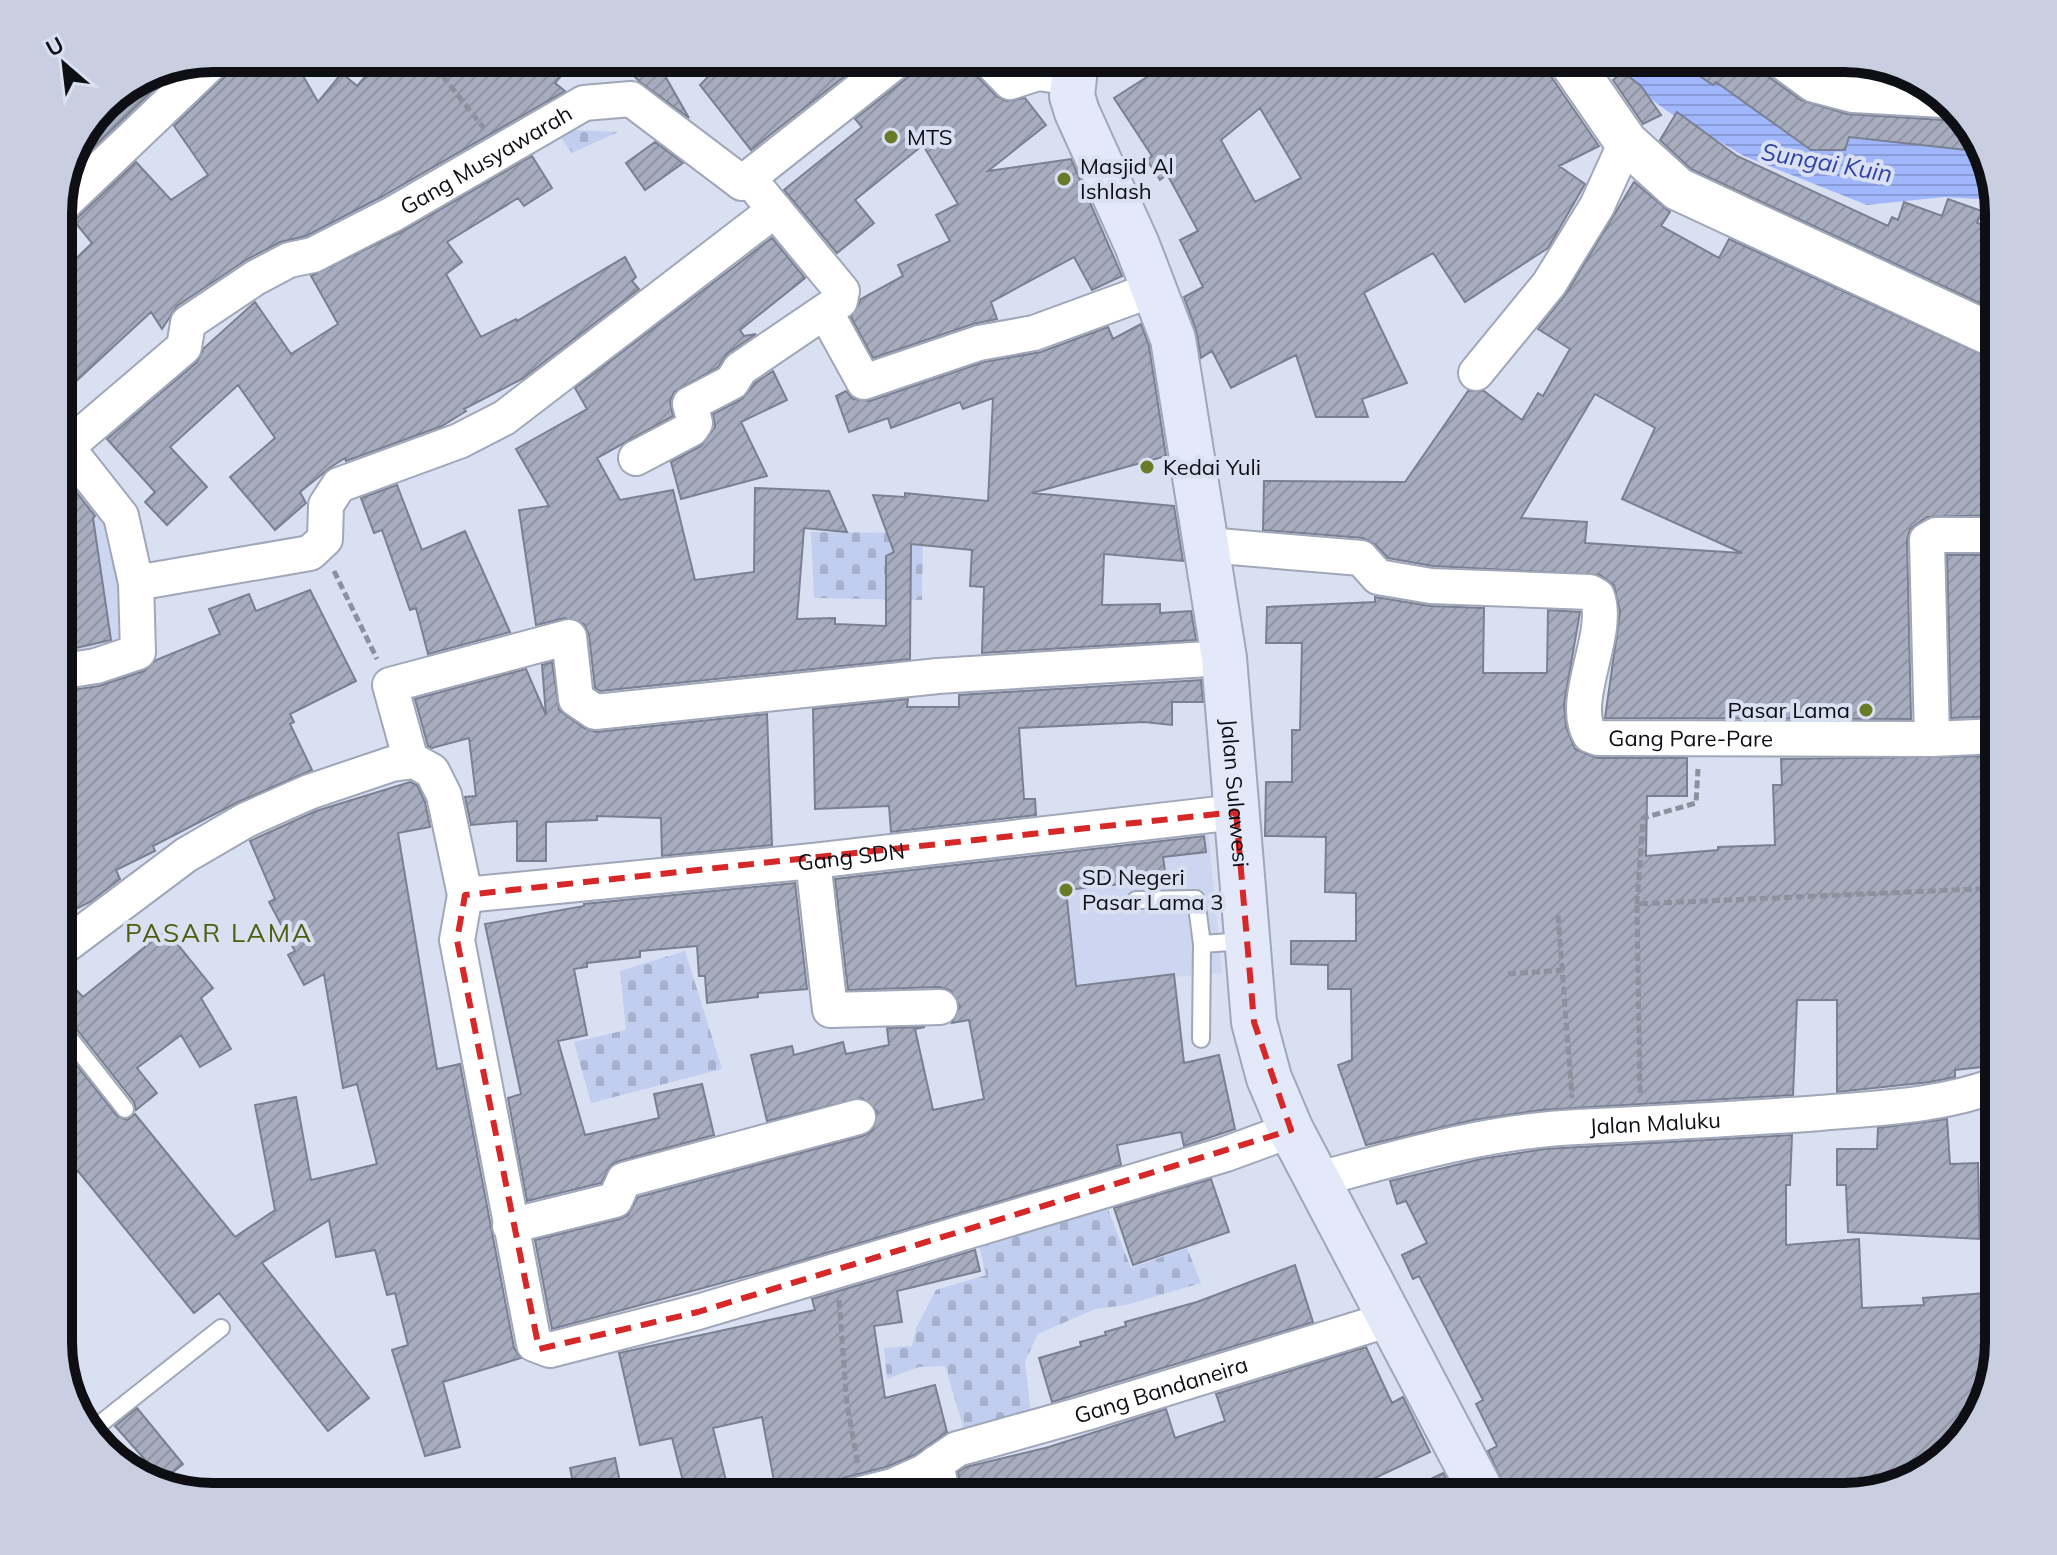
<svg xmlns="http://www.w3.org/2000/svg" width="2057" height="1555" font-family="Mulish,sans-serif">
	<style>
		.built { fill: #cdd6f0 }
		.cemetery { fill: url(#cemetery-stones) }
		.water { fill: url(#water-rules) }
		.building { fill: url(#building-hatch); stroke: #7a8091; stroke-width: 2; fill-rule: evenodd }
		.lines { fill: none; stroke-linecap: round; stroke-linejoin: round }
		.service-casing { stroke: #a0a7b8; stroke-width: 20 }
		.minor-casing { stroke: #a0a7b8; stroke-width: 38 }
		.tertiary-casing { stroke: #a0a7b8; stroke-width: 46 }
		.secondary-casing { stroke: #a0a7b8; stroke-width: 48 }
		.path { stroke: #8c919e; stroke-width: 5; stroke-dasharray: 8 4; stroke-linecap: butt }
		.service { stroke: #fff; stroke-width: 16 }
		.minor { stroke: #fff; stroke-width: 34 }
		.tertiary { stroke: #fff; stroke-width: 42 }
		.secondary { stroke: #e4e9fa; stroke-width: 44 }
		.marked { fill: none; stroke: #d62828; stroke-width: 6; stroke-dasharray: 16 10; stroke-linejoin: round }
		.poi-dot { fill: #697a29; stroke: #d9e0f2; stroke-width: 3 }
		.labels { text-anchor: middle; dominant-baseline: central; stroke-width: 8; stroke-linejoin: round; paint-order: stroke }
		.poi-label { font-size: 22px; fill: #0d0f15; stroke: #d9e0f2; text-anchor: start }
		.street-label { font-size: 22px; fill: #0d0f15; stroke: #d9e0f2 }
		.water-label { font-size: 24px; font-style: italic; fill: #3042a5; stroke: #d9e0f2 }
		.quarter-label { font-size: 26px; letter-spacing: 2px; fill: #4f5e0f; stroke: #d9e0f2 }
		.rim { fill: none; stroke: #0d0f15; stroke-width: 10 }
	</style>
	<defs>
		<pattern id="cemetery-stones" width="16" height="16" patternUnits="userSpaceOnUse" patternTransform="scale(2)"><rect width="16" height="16" fill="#c2cef0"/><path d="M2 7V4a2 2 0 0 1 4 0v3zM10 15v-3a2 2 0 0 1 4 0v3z" fill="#a6b0cd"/></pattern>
		<pattern id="water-rules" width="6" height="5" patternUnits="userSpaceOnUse" patternTransform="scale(2)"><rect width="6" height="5" fill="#a0b7fd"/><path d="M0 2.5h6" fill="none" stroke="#899cd8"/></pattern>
		<pattern id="building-hatch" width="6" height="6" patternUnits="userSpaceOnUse" patternTransform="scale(2)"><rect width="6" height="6" fill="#a7adbf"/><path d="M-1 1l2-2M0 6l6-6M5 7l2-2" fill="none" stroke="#8f94a3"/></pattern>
	</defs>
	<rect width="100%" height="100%" fill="#d9e0f2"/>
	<!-- built -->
	<path class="built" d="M58 452 107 504 127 652 58 664Z
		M1208 829 1222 973 931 996 921 923 917 858Z"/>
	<!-- cemetery -->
	<path class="cemetery" d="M573 130 618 132 572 153 561 138Z
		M811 532 923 533 922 600 814 598Z
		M685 951 722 1069 591 1103 574 1042 626 1030 620 971Z
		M1105 1202 1131 1268 1187 1248 1201 1283 1126 1305 1095 1309 1038 1334 1025 1361 1031 1414 965 1433 945 1366 919 1367 887 1379 884 1348 912 1346 916 1328 936 1290 986 1275 978 1241Z"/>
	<!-- water -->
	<path class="water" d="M1604 58H1739L1809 108 1983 144 1996 200 1944 197 1867 205 1744 156 1667 111 1611 69Z"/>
	<!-- building -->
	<path class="building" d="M235 58H274L280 68 294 60 318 102 342 73 357 86 382 58H576L555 83 565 91 383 196 306 236 280 242 246 260 177 306 162 329 151 312 58 398V276L92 243 74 221 136 162 171 200 208 175 174 126 230 72Z
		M616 58H688L664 74 689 118 640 82Z
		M726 58H768L787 76 805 58H868L751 150 700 85Z
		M920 58H968L973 72 996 96 1006 101 1025 98 1046 125 988 171 1071 159 1122 276 1092 290 1074 257 991 302 997 319 973 324 873 358 851 317 861 299 903 276 898 265 950 241 936 215 958 204 923 145 855 200 874 223 837 253 784 190 862 127 855 119 912 74Z
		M1154 58H1544L1548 72 1599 146 1559 166 1585 184 1548 248 1465 302 1433 253 1364 293 1407 383 1362 399 1368 417H1316L1296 355 1231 388 1212 351 1201 358 1196 330 1184 297 1203 287 1180 240 1198 231 1167 174 1160 180 1147 160 1152 156 1114 98 1161 68ZM1260 108 1301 178 1255 202 1221 140Z
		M1673 58H1760L1769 77 1801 100 1847 114 1943 120 1958 114 1983 144 1985 152 1849 137 1845 150H1811L1716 82 1713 85Z
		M1824 58H1844L1874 68 1857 67Z
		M1623 72 1641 86 1661 115 1643 124 1613 80Z
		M170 74 66 174 74 145 110 97Z
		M1677 112 1737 156 1888 226 1892 217 1898 220 1904 202 1942 216 1948 199 1982 211 1977 223 1999 230V312L1691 169 1660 140Z
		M655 142 683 163 645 190 626 163Z
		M532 156 552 188 524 206 518 198 447 242 462 262 446 274 481 337 516 319 517 321 625 257 636 277 632 281 639 289 522 379 464 409 466 411 442 426 346 461 345 458 331 467 300 492 306 503 275 530 230 477 275 438 238 385 170 447 207 487 167 525 145 502 155 492 107 439 197 362 204 348 255 302 291 354 338 324 311 276 403 231Z
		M1634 182 1670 212 1661 226 1719 258 1729 239 1999 362V515L1927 517 1910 529 1907 540 1911 719 1605 718 1620 612 1614 585 1600 575 1433 566 1388 558 1376 545 1363 538 1263 530 1264 481 1405 482 1468 391H1484L1522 420 1538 393 1543 396 1570 349 1538 329 1566 294ZM1595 394 1655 428 1622 499 1742 553 1585 543 1587 522 1521 518Z
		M772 238 805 278 740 330 744 336 756 334 728 353 718 367 674 392 670 401 673 416 597 458 620 500 673 490 695 580 754 572 755 488 829 491 847 532 804 528 797 619 835 618V624L886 626V556L894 552 873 495 905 497V493L988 501 993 398 963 409 960 402 891 428 888 418 849 432 836 396 846 391 853 399 870 401 984 362 1041 352 1108 327 1113 339 1141 324 1149 346 1166 456 1032 493 1174 506 1183 561 1104 554 1102 605 1160 604V613L1191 611 1196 640 982 653 984 587 970 586 972 550 911 544 910 659 600 691 595 688 589 635 584 624 565 618 536 625 519 510 549 506 516 449 587 409 575 388Z
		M773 371 787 400 741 422 767 476 681 499 671 462 701 446 715 427 713 414 742 399 755 383Z
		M58 469 95 516 93 518 111 640 58 652Z
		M397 485 422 550 465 531 510 632 428 654 416 608 410 610 382 530 374 533 361 498Z
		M1947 555H1999V716L1951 718Z
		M310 590 356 681 290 714 294 722 290 724 312 770 238 802 153 846 155 851 116 870 120 879 90 902 58 918V692L99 686 144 671 156 660 220 634 209 609 249 594 256 611Z
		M1375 597 1430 606 1484 608 1483 673H1547L1548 610 1580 612 1564 704 1566 727 1575 749 1597 758H1687V796H1647L1646 856 1718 850V847L1775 845 1773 785H1782L1781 759 1999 756V1065L1955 1070V1077L1930 1082 1837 1092V1000H1797L1793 1095 1541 1110 1473 1120 1366 1145 1338 1065 1352 1060 1351 989H1328V965L1291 964V941H1356V893L1325 892 1326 837 1265 836 1266 782H1292V730H1300L1302 643H1266L1267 607 1375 602Z
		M552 662 559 710 584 728 596 732 767 714 772 845 662 856 661 818 597 816V820L546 822V861H517V821L471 825 465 797 476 796 469 738 432 748 428 746 415 699 526 669 546 715 542 665Z
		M1201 680 1203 702H1172V725L1144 722 1019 728 1024 799H1035L1036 815 891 832 889 806 815 809 813 709 908 699 907 707H959V695Z
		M410 782 417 785 425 802 430 827 398 833 437 1069 460 1064 514 1348 521 1358 443 1382 460 1447 425 1456 392 1350 408 1345 395 1293 387 1295 375 1250 336 1257 329 1220 262 1263 369 1398 328 1431 219 1293 194 1313 78 1171 58 1186V1042L117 1116 127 1120 135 1114 235 1237 275 1210 255 1105 296 1097 311 1180 377 1164 357 1084 343 1088 324 974 304 985 288 955 295 951 269 902 275 899 250 841 316 811Z
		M1204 836 1206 852 1163 857 1166 879 1066 890 1076 986 1174 974 1184 1063 1219 1055 1235 1129 1184 1146 1181 1132 1117 1145 1121 1165 766 1271 552 1329 535 1240 620 1219 628 1215 638 1197 863 1136 873 1130 877 1111 862 1098 767 1121 751 1055 792 1046 794 1055 843 1042 846 1054 889 1045 887 1028 925 1027 915 1029 933 1110 984 1099 969 1020 952 1023 960 1006 950 990 939 987 848 990 835 879Z
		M795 883 807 989 758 993V997L707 1003 705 976H699L697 946 640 951V957L587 963V967L574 969 587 1035 558 1041 585 1135 659 1118 654 1094 702 1084 714 1135 619 1161 611 1165 601 1183 527 1201 508 1098 521 1094 485 924 584 906V904Z
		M166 930 213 988 201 998 231 1049 200 1067 181 1035 137 1068 157 1093 136 1110 134 1102 67 1017 58 1013V971L83 997Z
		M1947 1119 1950 1164 1978 1163 1980 1239 1848 1232 1846 1185H1837V1149H1877L1878 1128Z
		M1792 1135 1790 1185H1786V1245L1859 1239 1862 1308 1924 1305 1923 1298 1999 1292V1342L1967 1437 1912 1481 1851 1495 1509 1497 1488 1451 1497 1446 1476 1404 1483 1400 1419 1276 1413 1279 1402 1255 1427 1243 1406 1201 1397 1204 1390 1181 1481 1159 1545 1149Z
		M1211 1179 1229 1232 1133 1265 1114 1208Z
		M975 1250 980 1271 897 1291 902 1322 874 1326 885 1398 935 1385 947 1432 914 1455 886 1467 843 1478 830 1492 777 1497 762 1417 713 1428 730 1497H687L672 1438 640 1445 619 1353 815 1310 812 1299Z
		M1295 1265 1313 1322 1052 1402 1039 1358 1081 1346 1080 1342 1106 1335 1105 1332 1126 1326 1125 1322 1197 1302Z
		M1366 1347 1392 1403 1403 1397 1430 1452 1335 1497H962L958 1472 966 1467 1049 1447 1166 1409 1175 1438 1225 1421 1216 1394Z
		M137 1408 183 1464 163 1480 115 1426Z
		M615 1458 623 1497H576L570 1468Z
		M1443 1473 1456 1497H1393Z"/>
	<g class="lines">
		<!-- service casing -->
		<g class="service-casing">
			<path id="service" d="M1136 900 1196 899 1202 944 1201 1039
				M1202 944 1244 941
				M58 1024 125 1109
				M91 1431 221 1328"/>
		</g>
		<!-- minor casing -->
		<g class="minor-casing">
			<g id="minor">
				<path d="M987 58 1010 82 1038 73 1073 78"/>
				<path d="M58 209 216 58"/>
				<path d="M826 313 864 382 979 343 1034 333 1154 289"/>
				<path d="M1476 373 1549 284 1597 206 1626 142"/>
				<path d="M58 436 121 516 136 583 310 553 325 539 326 505 339 485 459 441 504 418 775 210"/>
				<path id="s1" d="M68 446 184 347 188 323 255 278 289 260 313 255 393 214 584 103 631 99 742 183 900 58"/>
				<path d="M636 458 691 429 695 423 690 404 732 382 740 369 840 301 842 291 760 192"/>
				<path id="s2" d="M1207 545 1361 558 1378 577 1431 586 1590 592 1597 596C1611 634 1569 700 1590 735L1598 738 1932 739 1999 736"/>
				<path d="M58 672 96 666 138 652 136 583"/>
				<path d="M1932 739 1927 540 1936 535H1999"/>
				<path d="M411 761 390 685 569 637 576 699 595 712 938 676 1224 658"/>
				<path d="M813 861 830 1010 940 1007"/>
				<path id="s3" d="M465 895 813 861 1236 812"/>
				<path d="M58 951 186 855 246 820 309 792 392 764 414 761 432 771 444 795 465 895 457 940 534 1344 550 1350 698 1312 1226 1154 1291 1130"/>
				<path id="s4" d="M1315 1180C1401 1157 1487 1131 1577 1127 1658 1123 1739 1119 1820 1113 1881 1108 1942 1106 1999 1084"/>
				<path d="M510 1226 615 1200 624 1180 858 1117"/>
				<path d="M936 1463 943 1497"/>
				<path id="s5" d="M849 1497 893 1486 924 1472 957 1449 1086 1413 1390 1319"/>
			</g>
		</g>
		<!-- tertiary casing -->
		<g class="tertiary-casing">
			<path id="tertiary" d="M1568 58 1626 142 1678 189 1999 338
				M1784 58 1815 81 1853 91 1944 96"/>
		</g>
		<!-- secondary casing -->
		<g class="secondary-casing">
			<g id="secondary">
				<path id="s6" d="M1076 58 1072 96 1077 112 1137 245 1173 339 1224 658 1254 1022 1269 1078 1291 1130 1484 1497"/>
			</g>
		</g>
		<!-- path -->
		<path class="path" d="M427 58C448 81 464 104 484 128
			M334 571 377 659
			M1637 904 1643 818 1696 803 1698 769
			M1558 915 1572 1098
			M1508 974 1563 970
			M1640 1093 1637 904 1999 888
			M839 1300 847 1405 858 1465"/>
		<!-- service -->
		<use href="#service" class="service"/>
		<!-- minor -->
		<use href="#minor" class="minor"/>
		<!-- tertiary -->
		<use href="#tertiary" class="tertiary"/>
		<!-- secondary -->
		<use href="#secondary" class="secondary"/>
	</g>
	<!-- marked area -->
	<path class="marked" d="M1236 812 1254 1022 1291 1130 698 1312 539 1349 457 940 465 895Z"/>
	<!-- markers -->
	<g class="poi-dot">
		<circle cx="891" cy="137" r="8"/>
		<circle cx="1064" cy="179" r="8"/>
		<circle cx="1147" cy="467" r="8"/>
		<circle cx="1866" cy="710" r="8"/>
		<circle cx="1066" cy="890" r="8"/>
	</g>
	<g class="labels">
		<!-- poi labels -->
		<g class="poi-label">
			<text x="907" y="137">MTS</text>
			<text x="1080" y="166">Masjid Al<tspan x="1080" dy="25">Ishlash</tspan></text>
			<text x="1163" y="467">Kedai Yuli</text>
			<text x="1850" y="710" text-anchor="end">Pasar Lama</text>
			<text x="1082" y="877">SD Negeri<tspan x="1082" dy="25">Pasar Lama 3</tspan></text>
		</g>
		<!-- street labels -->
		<g class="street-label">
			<text stroke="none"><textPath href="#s1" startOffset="518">Gang Musyawarah</textPath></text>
			<text stroke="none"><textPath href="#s2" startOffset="644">Gang Pare-Pare</textPath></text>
			<text stroke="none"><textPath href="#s6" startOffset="760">Jalan Sulawesi</textPath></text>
			<text stroke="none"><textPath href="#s3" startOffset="388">Gang SDN</textPath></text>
			<text stroke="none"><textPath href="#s4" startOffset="346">Jalan Maluku</textPath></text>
			<text stroke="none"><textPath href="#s5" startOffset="332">Gang Bandaneira</textPath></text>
		</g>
		<!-- water labels -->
		<g class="water-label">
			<text transform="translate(1827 162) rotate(10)">Sungai Kuin</text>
		</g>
		<!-- quarter labels -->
		<g class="quarter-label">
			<text x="219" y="932">PASAR LAMA</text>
		</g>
	</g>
	<!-- crop -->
	<path d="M0 0H2057V1555H0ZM213 72H1844A141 141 0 0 1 1985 213V1342A141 141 0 0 1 1844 1483H213A141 141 0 0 1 72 1342V213A141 141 0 0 1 213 72Z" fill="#c9cfe0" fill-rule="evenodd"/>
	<path class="rim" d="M213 72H1844A141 141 0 0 1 1985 213V1342A141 141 0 0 1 1844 1483H213A141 141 0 0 1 72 1342V213A141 141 0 0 1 213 72Z"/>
	<!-- north arrow -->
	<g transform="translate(64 64) rotate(332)" stroke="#d9e0f2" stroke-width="6" paint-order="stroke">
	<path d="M0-6L14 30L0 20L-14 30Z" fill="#0d0f15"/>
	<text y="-12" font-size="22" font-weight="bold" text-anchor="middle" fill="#0d0f15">U</text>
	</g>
</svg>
